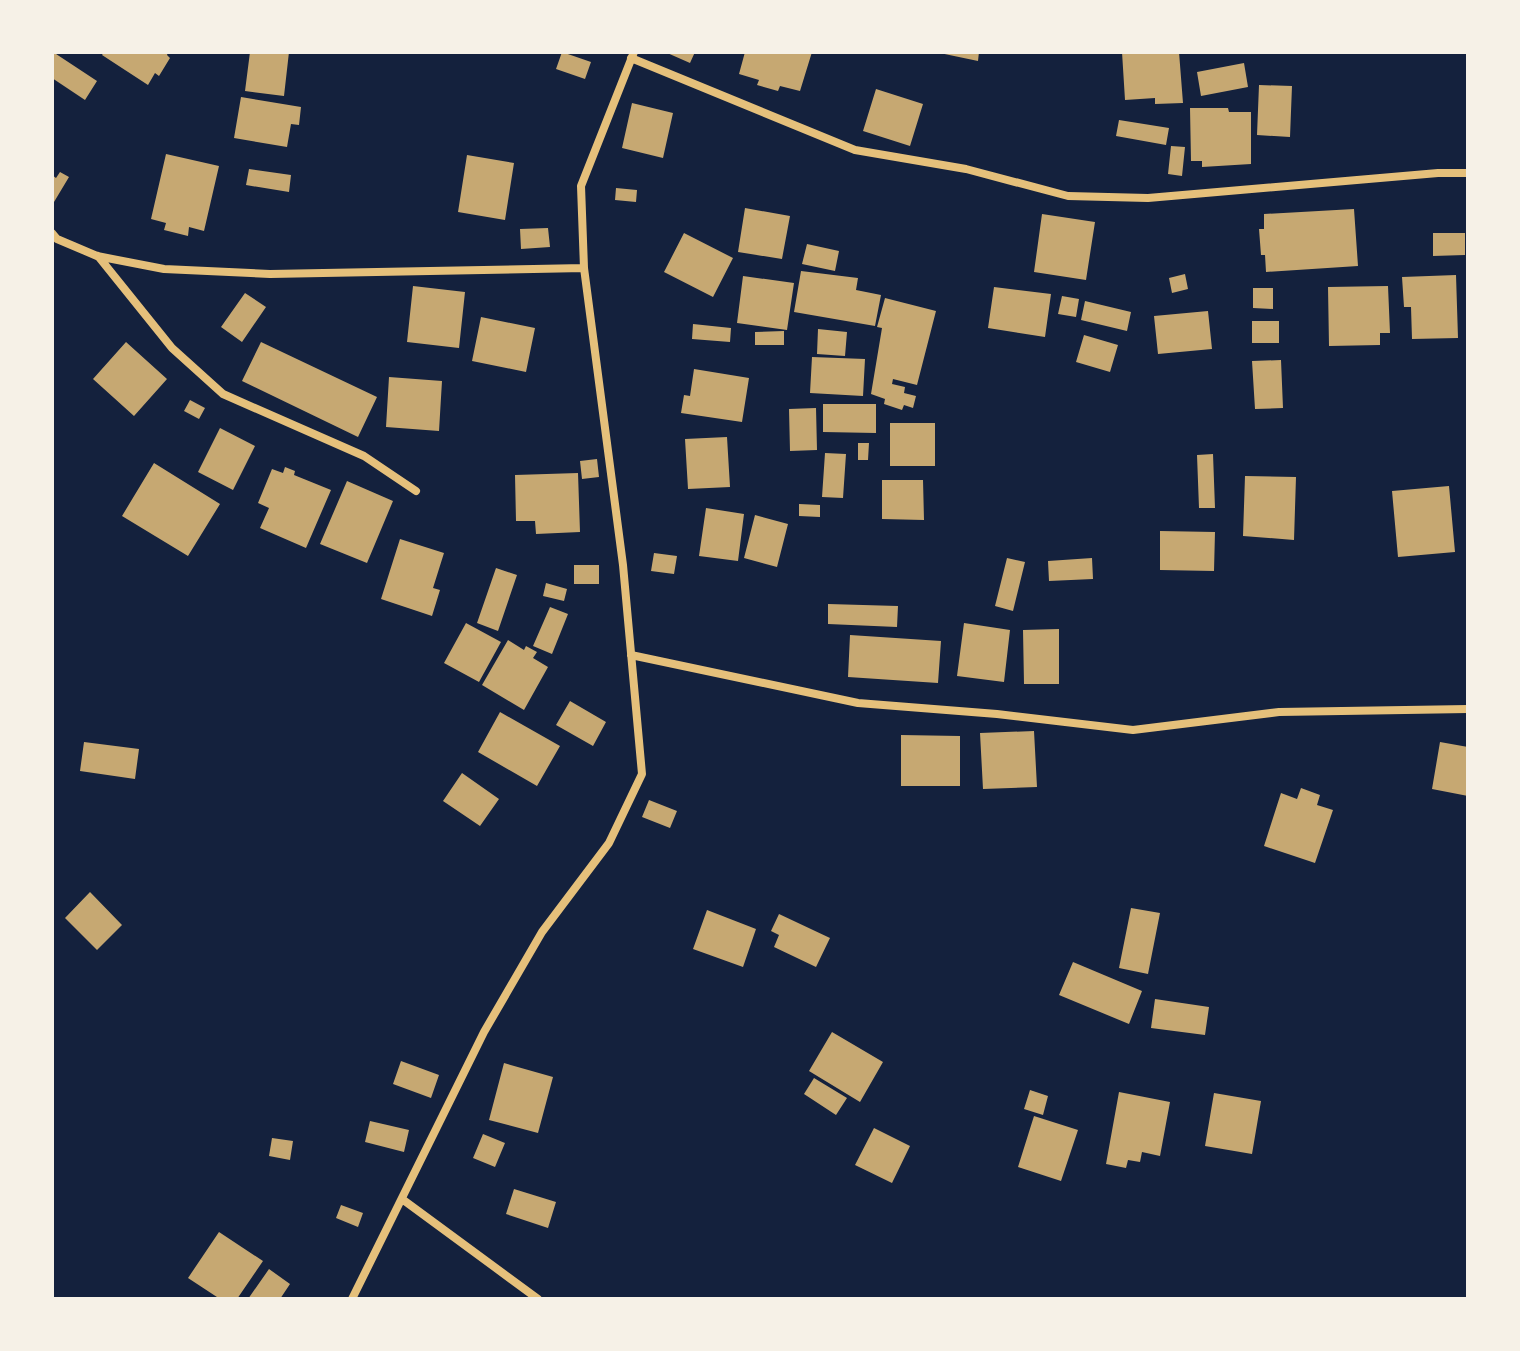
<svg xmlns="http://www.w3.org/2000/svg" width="1520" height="1351" font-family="'Sofia Sans Condensed',sans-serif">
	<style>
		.building { fill: #c6a872 }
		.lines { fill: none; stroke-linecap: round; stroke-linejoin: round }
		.minor { stroke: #e5c07b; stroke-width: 8 }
	</style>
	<rect width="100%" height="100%" fill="#14213d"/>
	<!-- building -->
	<path class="building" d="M53 52 97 81 85 100 52 78Z
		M104 52H168L167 55 170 58 159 76 155 73 148 85 102 55Z
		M250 52H289L284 96 245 91Z
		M562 52 591 62 585 79 556 69Z
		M665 52H695L690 63Z
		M745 52H812L800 91 780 86 778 91 757 85 759 80 739 74Z
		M935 52H979L978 61Z
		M1122 52H1179L1183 103 1155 104V98L1125 100Z
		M1244 63 1248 87 1201 96 1197 72Z
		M1259 85 1292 86 1290 137 1257 135Z
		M876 89 923 104 910 146 863 131Z
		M241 97 301 107 299 125 291 124 287 147 234 138Z
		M632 103 673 113 663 158 622 148Z
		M1190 108H1228L1229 112H1251V164L1202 167V161H1191Z
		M1119 120 1169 128 1166 145 1116 136Z
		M1171 146 1185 147 1182 176 1168 174Z
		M166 154 219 166 204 231 189 227 188 236 164 230 166 223 151 219Z
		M467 155 514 163 505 220 458 212Z
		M249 169 291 175 289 192 246 185Z
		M60 172 69 177 54 202 52 201V175L56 178Z
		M616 188 637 190 636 202 615 200Z
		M745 208 790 216 782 259 738 252Z
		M1354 209 1358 266 1266 272 1265 255H1261L1259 229H1264V214Z
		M1042 214 1095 222 1086 280 1034 272Z
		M548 228 550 247 521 249 520 229Z
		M684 233 733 258 713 297 664 272Z
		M1433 233H1465V255L1433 256Z
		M807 244 839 251 835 271 802 264Z
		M801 271 858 278 856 290 881 295 875 326 794 312Z
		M1185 274 1188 289 1172 293 1169 278Z
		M1456 275 1458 338 1412 339 1411 307H1404L1402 277Z
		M743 276 794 283 787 330 737 323Z
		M413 286 465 292 459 348 407 342Z
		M1388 286 1390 333H1380V345L1329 346 1328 287Z
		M994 287 1051 294 1045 337 988 328Z
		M1253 288H1273V309L1253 308Z
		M245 293 266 307 242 342 221 327Z
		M1062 296 1079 299 1076 317 1058 314Z
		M885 298 936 311 917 385 893 379 892 384 905 387 904 393 916 396 913 408 904 405 902 410 884 404 885 399 871 394 882 328 877 327Z
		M1085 301 1131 312 1127 331 1081 320Z
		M1208 311 1212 349 1158 354 1154 316Z
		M481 317 535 328 526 372 472 361Z
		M1252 321H1279V343H1252Z
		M693 324 731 328 730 342 692 339Z
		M818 329 847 332 845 356 817 354Z
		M784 331V345H755V332Z
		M1084 335 1118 345 1110 372 1076 362Z
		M126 342 167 379 134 416 93 379Z
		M261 342 377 397 358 437 242 381Z
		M812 357 865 359 863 396 810 393Z
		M1281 360 1283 408 1255 409 1252 361Z
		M694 369 749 378 742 422 681 413 684 395 690 396Z
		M389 377 442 381 439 431 386 427Z
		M190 400 205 408 199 419 184 411Z
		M823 404H876V433L823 432Z
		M816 408 817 450 790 451 789 409Z
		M890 423H935V466H890Z
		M220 428 255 446 233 490 198 472Z
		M727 437 730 487 688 489 685 439Z
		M858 443H869L868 460H858Z
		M825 453 846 454 843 498 822 497Z
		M1213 454 1215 508H1199L1197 455Z
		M597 459 599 477 582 479 580 461Z
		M154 463 220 504 188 556 122 516Z
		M285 467 295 471 294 475 331 490 306 548 260 528 269 508 258 503 272 469 283 473Z
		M578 473 580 532 536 534 535 521H516L515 475Z
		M1245 476 1296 477 1294 540 1243 536Z
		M882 480H923L924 520 882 519Z
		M347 481 393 501 367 563 320 544Z
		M1449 486 1455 552 1398 557 1392 491Z
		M799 504 820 505V517L799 516Z
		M706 508 744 514 738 561 699 556Z
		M755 515 788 524 777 567 744 558Z
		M1160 531 1215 532 1214 571 1160 570Z
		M400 539 444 553 433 588 440 590 432 616 381 599Z
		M654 553 677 556 674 574 651 571Z
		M1007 558 1025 562 1013 611 995 606Z
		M1092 558 1093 579 1049 581 1048 561Z
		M574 565H599V584H574Z
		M496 568 517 575 498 631 477 623Z
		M546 583 567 589 564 601 543 596Z
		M828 604 898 606 897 627 828 624Z
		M550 607 568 614 552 654 533 646Z
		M466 623 501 642 479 682 444 663Z
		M964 623 1010 630 1004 682 957 676Z
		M1059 629V684H1024L1023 630Z
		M850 635 941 641 938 683 848 677Z
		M508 640 524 650 526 646 537 652 533 658 548 667 524 710 482 685Z
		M570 701 606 722 593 746 556 725Z
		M500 712 560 746 537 786 478 752Z
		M1034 731 1037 787 983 789 980 733Z
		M901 735 960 736V786H901Z
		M84 742 139 749 135 779 80 771Z
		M1440 742 1468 747V796L1432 789Z
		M462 773 499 799 480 826 443 801Z
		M1301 788 1320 795 1317 805 1333 810 1315 863 1264 846 1281 793 1297 799Z
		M649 800 677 811 670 828 642 817Z
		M90 892 122 925 97 950 65 918Z
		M1131 908 1160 913 1148 974 1119 968Z
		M707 910 756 929 743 967 693 949Z
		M779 914 830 938 816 967 774 947 779 935 771 931Z
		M1073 962 1142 991 1129 1024 1059 995Z
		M1155 999 1209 1007 1205 1035 1151 1028Z
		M832 1032 883 1062 860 1102 809 1071Z
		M401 1061 439 1075 431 1098 393 1084Z
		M504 1063 553 1077 538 1133 489 1120Z
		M814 1078 847 1098 836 1115 804 1094Z
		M1030 1090 1048 1096 1043 1115 1024 1109Z
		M1119 1092 1170 1102 1160 1156 1142 1152 1140 1162 1128 1160 1126 1168 1106 1164Z
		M1214 1093 1261 1101 1252 1154 1205 1146Z
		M1034 1116 1078 1130 1061 1181 1018 1167Z
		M370 1121 409 1130 404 1152 365 1142Z
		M874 1128 910 1146 892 1183 855 1165Z
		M483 1134 505 1143 495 1167 473 1158Z
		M272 1138 293 1141 290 1160 269 1156Z
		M514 1189 556 1202 548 1228 506 1214Z
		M341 1205 363 1213 358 1227 336 1218Z
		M219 1232 263 1261 237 1299H220L188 1278Z
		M269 1269 290 1284 280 1299H248Z"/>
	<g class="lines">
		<!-- minor -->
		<path class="minor" d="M631 58 855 150 966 169 1068 196 1148 198 1438 173H1468
			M52 233 57 239 97 256 164 269 270 274 584 268
			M98 256 172 348 223 394 364 456 416 491
			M631 655 858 703 997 714 1133 730 1279 712 1468 709
			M402 1199 538 1299
			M352 1299 484 1032 542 932 609 843 642 774 623 565 584 268 581 186 634 52"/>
	</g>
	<!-- border -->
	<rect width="1520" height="1351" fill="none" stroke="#f6f1e7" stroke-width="108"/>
</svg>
